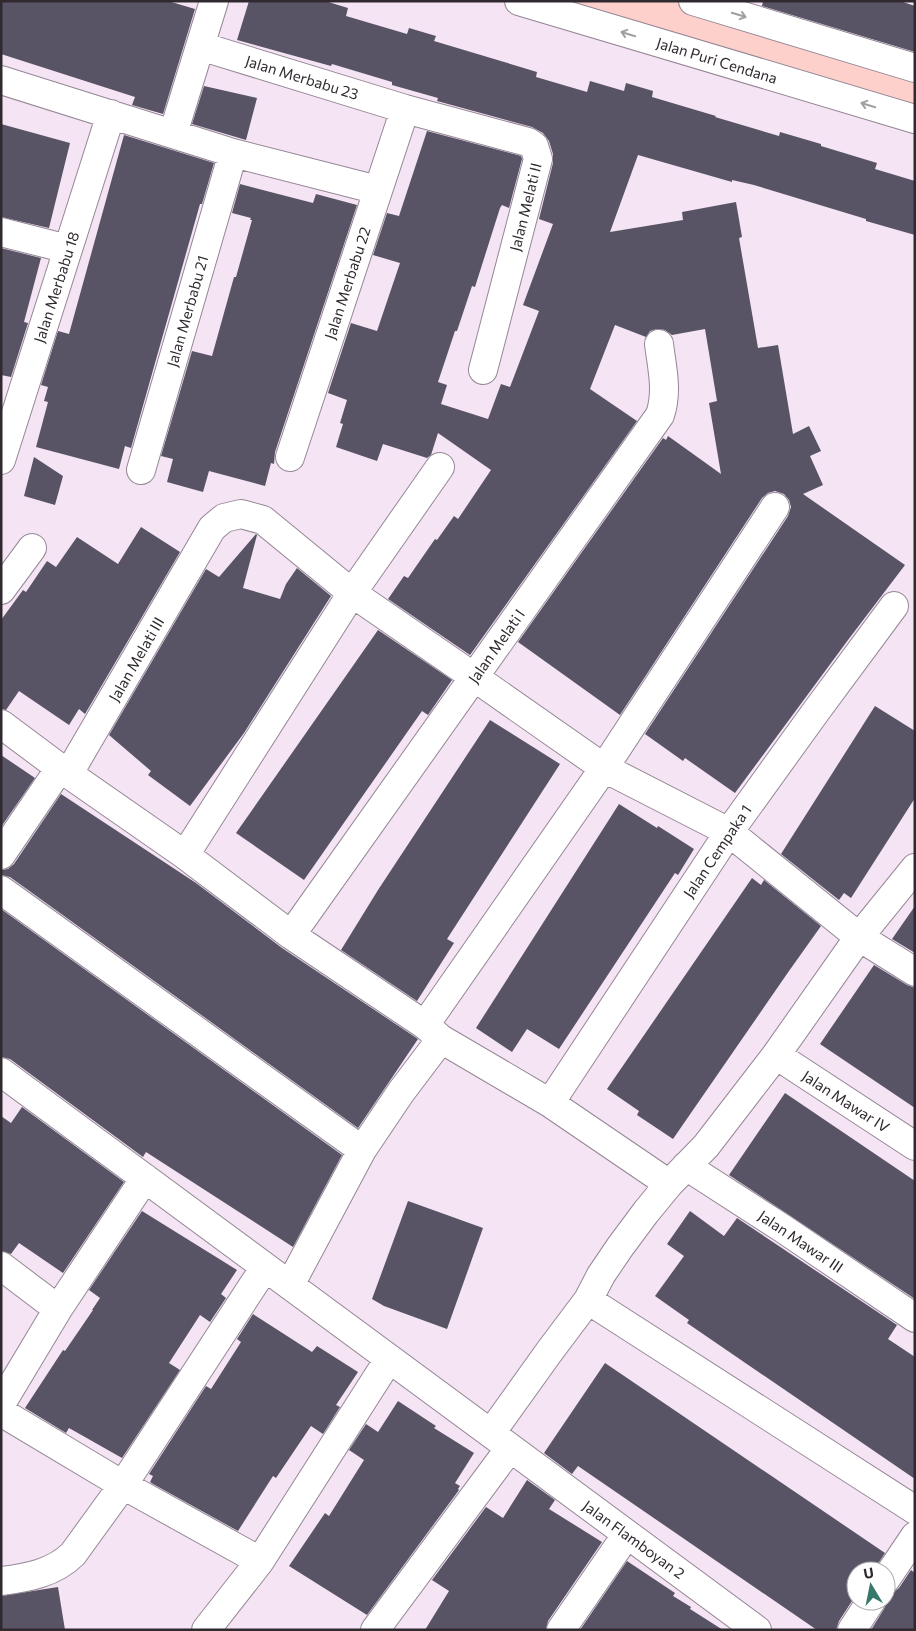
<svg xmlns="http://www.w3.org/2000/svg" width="916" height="1631" font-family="Commissioner,sans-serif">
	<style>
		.green { fill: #fed0cb }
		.building { fill: #585465 }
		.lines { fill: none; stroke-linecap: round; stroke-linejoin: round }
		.minor-casing { stroke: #958796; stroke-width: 30 }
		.minor { stroke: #fff; stroke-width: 28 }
		.oneway { stroke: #a29fa2 }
		.labels { text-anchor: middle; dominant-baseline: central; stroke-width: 5; stroke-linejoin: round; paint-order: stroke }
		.street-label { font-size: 15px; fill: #302a30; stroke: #fff }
	</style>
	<rect width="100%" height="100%" fill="#f4e4f4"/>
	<!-- green -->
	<path class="green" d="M519 1H693L915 68V119Z"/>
	<!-- building -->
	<path class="building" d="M1 1H168L195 9 163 114 132 105 135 97 1 54Z
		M249 1H325L348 8 346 16 407 34 409 28 436 36 434 41 537 72 536 77 587 92 590 81 624 91 626 83 653 91 652 97 716 116 715 117 779 136 780 132 821 144V146L877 163 875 169 915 181V235L866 221V219L754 185 732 180V182L638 155 610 232 683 220 682 212 736 202 742 237 739 238 758 348 778 345 793 434 809 426 821 451 810 456 823 485 803 494 905 565 848 640 735 793 685 758 683 761 645 734 788 516 791 507 789 500 784 494 775 491 768 493 762 498 620 715 518 642 663 438 666 440 668 436 721 474 709 403 717 401 705 329 672 335 665 330 657 329 650 331 646 337 615 325 590 389 637 421 470 655 388 599 404 576 408 578 435 539 437 540 454 516 458 519 491 470 438 433 431 455 427 458 383 444 377 461 336 447 343 424 340 423 347 400 328 393 351 323 377 331 400 263 373 255 387 213 399 216 427 131 521 156 522 159 509 208 502 205 500 208 475 287 472 286 457 331H455L438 382 447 385 441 404 488 419 501 384 510 387 539 311 523 305 553 224 539 219 553 163V154L549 141 543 133 532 127 437 101 438 98 392 85V82L332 64 331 66 237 40Z
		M763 1H900L915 6V52L762 6Z
		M204 86 257 98 246 140 192 124Z
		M1 124 70 143 49 228 1 217Z
		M124 135 214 163 202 204H200L131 448 125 446 119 469 36 447 48 402 44 401 48 387 41 385 58 331 69 334Z
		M240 184 313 203 316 194 357 205 275 452 274 464 271 463 265 486 209 471 203 492 167 482 173 459 161 456 192 351 212 356 234 277H236L252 220H250L251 218 232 213Z
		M1 248 41 258 24 322 28 323 11 377 1 375Z
		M34 457 63 476 55 505 24 496Z
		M141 527 180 552 85 714 79 709 69 725 19 691 6 710 1 709V620L23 590 26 592 47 561 56 567 77 537 118 564Z
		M256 534 257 535 243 588 280 599 286 584 297 568 331 596 244 733 190 806 148 775 151 771 109 735 206 569 219 577Z
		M378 630 452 680 428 715 422 711 304 880 236 833Z
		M875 706 915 731V798L851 898 844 893 839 900 781 854Z
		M490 720 560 764 447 939 454 943 417 1001 341 950 378 890Z
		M1 755 35 778 1 827Z
		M61 794 196 883 282 948 418 1039 358 1128 10 877 1 875V870L8 869 14 864Z
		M619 804 657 828 658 826 694 849 678 875 675 873 559 1049 527 1029 512 1052 476 1028Z
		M752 878 761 885 764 880 821 926 789 971 673 1139 637 1115 639 1111 607 1089Z
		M915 906V953L892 939Z
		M1 909 342 1155 293 1247 146 1152 143 1157 10 1059 1 1057Z
		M874 965 907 985 915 988V1108L820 1044Z
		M785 1093 915 1181V1299L729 1175Z
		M22 1107 124 1182 63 1273 19 1243 11 1254 1 1251V1116L11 1123Z
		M408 1201 483 1228 447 1329 384 1306 372 1299Z
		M142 1211 237 1270 221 1294 226 1298 210 1322 200 1315 169 1363 180 1370 122 1458 69 1428 66 1433 25 1408 63 1350 65 1351 93 1310H92L100 1298 89 1290Z
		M690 1211 724 1236 737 1218 897 1325 888 1339 915 1357V1479L687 1323 689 1320 655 1296 684 1256 667 1244Z
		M253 1314 312 1352 317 1346 358 1372 336 1405 340 1407 323 1434 311 1426 276 1478 273 1476 238 1531 153 1484 150 1482 153 1476 149 1474 206 1386 211 1389 241 1342 237 1339Z
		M605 1363 885 1553 873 1571H856V1595L839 1621 836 1630H817L578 1466 572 1474 544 1453Z
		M398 1401 436 1426 434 1428 474 1453 455 1483 460 1486 458 1489 459 1490 367 1615 289 1566 325 1513 329 1516 364 1460 349 1450 366 1424 378 1432Z
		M527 1480 555 1500 549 1509 602 1542 548 1621 546 1630H425L449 1591 432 1580 486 1507 503 1518Z
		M627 1561 675 1593 673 1596 691 1607 690 1609 723 1630H580Z
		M911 1570 915 1573V1630H871L884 1609 887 1602 886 1594 893 1593 899 1588Z
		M58 1587 65 1630H1V1596Z"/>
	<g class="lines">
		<!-- minor casing -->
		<g class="minor-casing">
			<path id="minor" d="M519 1 915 119
				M693 1 915 68
				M200 46 405 109 528 142 534 146 538 159 483 370
				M1 80 233 153 378 190
				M173 134 214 1
				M1 232 68 249
				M290 457 405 109
				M1 460 111 114
				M141 470 233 153
				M1 590 32 548
				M1 724 60 768 185 855 291 935 425 1025 441 1039 550 1103 669 1184
				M69 773 212 528 224 518 241 514 263 520 352 593 474 677 604 768 729 832 859 937 915 972
				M1 855 60 768
				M185 855 352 593 440 467
				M1 890 362 1150
				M291 935 660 415C668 391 662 368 659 344
				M425 1025 604 768 775 507
				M776 1055 915 1146
				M1 1072 757 1630
				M550 1103 729 832 817 710 894 606
				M686 1166 782 1228 915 1318
				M1 1266 58 1309
				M290 1285 362 1150 401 1092 441 1039
				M588 1300 915 1510
				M1 1404 58 1309 145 1178
				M1 1412 123 1485 260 1561
				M491 1433 549 1352 588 1300 601 1275 620 1247 646 1212 669 1184 706 1146 776 1055 859 937 915 868
				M886 1579 915 1536
				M1 1581C27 1578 54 1573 73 1554L123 1485 265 1267
				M206 1630 260 1561 389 1359
				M375 1630 510 1448
				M561 1630 627 1534
				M852 1630 871 1601"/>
		</g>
		<!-- minor -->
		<use href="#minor" class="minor"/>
	</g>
	<!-- one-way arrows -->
	<defs><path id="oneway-shaft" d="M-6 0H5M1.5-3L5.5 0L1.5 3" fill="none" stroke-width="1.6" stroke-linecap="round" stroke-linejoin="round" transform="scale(1.25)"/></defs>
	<g class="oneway">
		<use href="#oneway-shaft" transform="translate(739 15) rotate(17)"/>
		<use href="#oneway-shaft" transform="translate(628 34) rotate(-163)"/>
		<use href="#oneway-shaft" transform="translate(868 105) rotate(-163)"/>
	</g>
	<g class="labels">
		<!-- street labels -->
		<g class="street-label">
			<text transform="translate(717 60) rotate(17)">Jalan Puri Cendana</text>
			<text transform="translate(302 77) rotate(17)">Jalan Merbabu 23</text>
			<text transform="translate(525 207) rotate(-76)">Jalan Melati II</text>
			<text transform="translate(347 283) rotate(-72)">Jalan Merbabu 22</text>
			<text transform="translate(56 287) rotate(-72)">Jalan Merbabu 18</text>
			<text transform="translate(187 311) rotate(-74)">Jalan Merbabu 21</text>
			<text transform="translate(496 646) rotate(-55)">Jalan Melati I</text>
			<text transform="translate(136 659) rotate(-60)">Jalan Melati III</text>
			<text transform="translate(717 851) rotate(-56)">Jalan Cempaka 1</text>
			<text transform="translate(846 1101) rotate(33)">Jalan Mawar IV</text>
			<text transform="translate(801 1241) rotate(34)">Jalan Mawar III</text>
			<text transform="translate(634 1539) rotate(36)">Jalan Flamboyan 2</text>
		</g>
	</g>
	<!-- border -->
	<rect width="916" height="1631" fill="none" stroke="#302a30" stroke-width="5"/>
	<!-- north arrow -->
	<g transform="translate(871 1586) rotate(350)"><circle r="24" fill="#ffffff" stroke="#acaaac"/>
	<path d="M0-4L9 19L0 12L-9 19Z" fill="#377969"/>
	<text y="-8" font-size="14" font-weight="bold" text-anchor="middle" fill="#302a30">U</text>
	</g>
</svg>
